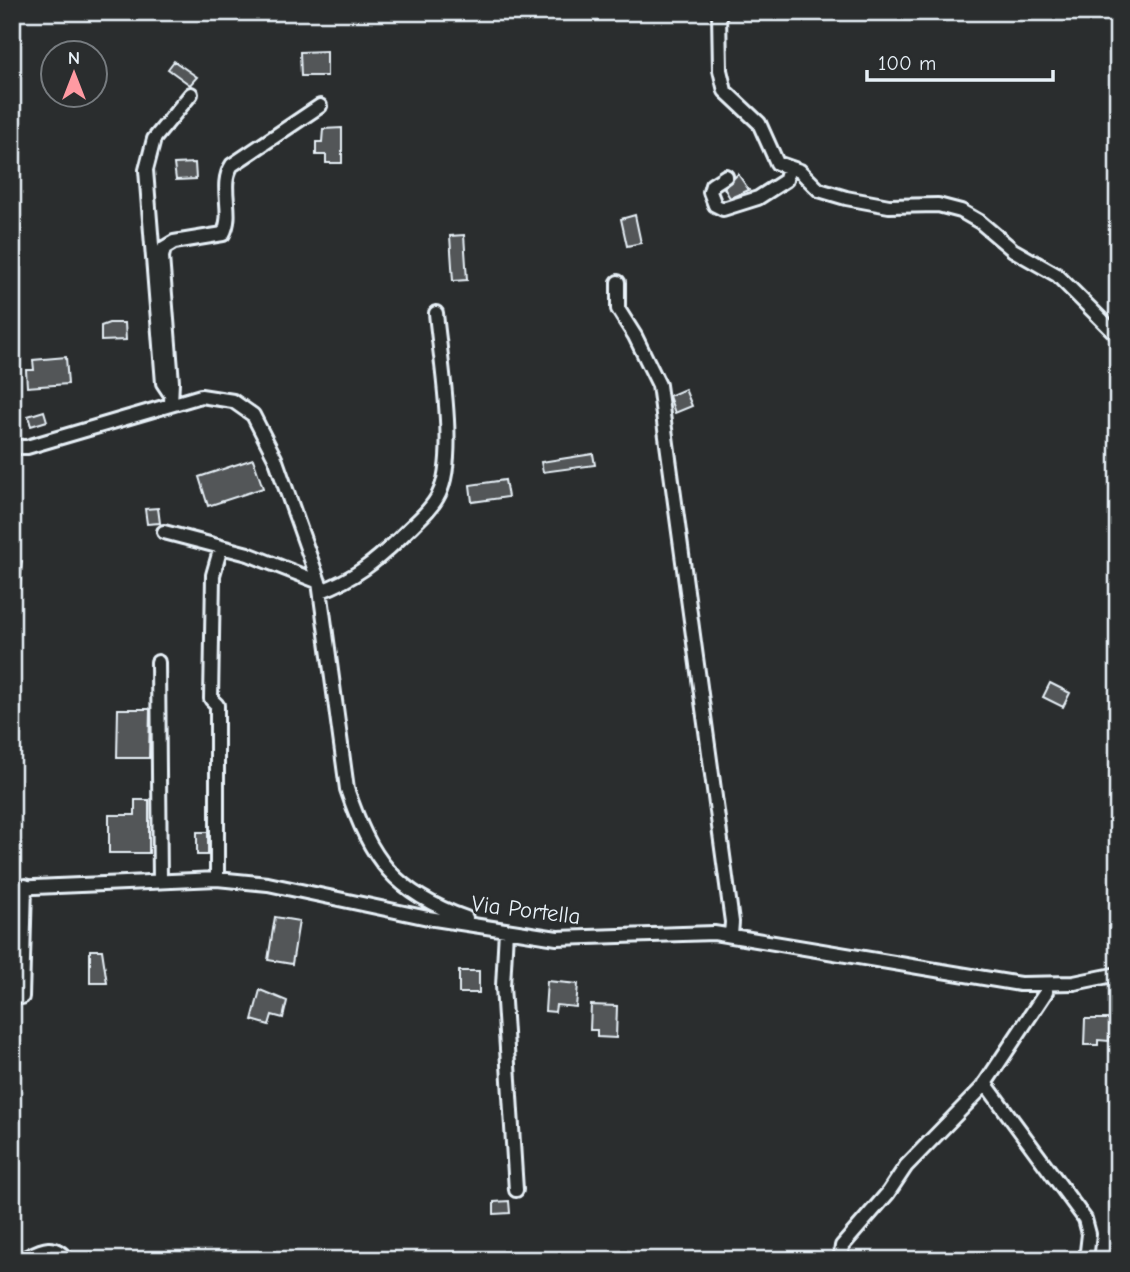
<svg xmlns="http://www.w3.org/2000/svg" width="1130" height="1272" font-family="'Comic Neue',sans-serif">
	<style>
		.building { fill: #535759; stroke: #e8f1f8; stroke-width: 2 }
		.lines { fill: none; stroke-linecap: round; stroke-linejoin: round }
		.minor-casing { stroke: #e8f1f8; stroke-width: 18 }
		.minor { stroke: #2a2d2e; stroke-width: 12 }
		.labels { text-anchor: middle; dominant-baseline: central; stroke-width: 5; stroke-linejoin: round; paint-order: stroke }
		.street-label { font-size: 23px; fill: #e8f1f8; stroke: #2a2d2e }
	</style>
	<rect width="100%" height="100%" fill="#2a2d2e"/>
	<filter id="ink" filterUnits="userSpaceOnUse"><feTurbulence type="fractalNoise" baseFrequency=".0143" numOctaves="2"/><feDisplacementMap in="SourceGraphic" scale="14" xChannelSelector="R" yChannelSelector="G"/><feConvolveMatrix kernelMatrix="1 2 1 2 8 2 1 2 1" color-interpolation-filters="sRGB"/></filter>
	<g filter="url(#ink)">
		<!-- building -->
		<path class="building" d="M327 51V76H301L300 52Z
			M174 61 197 77 190 85 168 69Z
			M342 128V163H326V155H316V142H322L323 129Z
			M195 163 196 179 176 180 174 164Z
			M738 174 749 190 730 198 724 188Z
			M635 215 641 243 627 246 621 219Z
			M464 235 467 280 453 281 450 236Z
			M109 323H125L126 340 101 341V326Z
			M66 357 68 384 27 387 26 370H34L33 360Z
			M685 389 692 406 675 413 669 396Z
			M44 411 47 421 31 426 28 416Z
			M593 454 595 465 543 472 541 462Z
			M253 459 263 488 208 506 199 477Z
			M505 480 508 497 472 502 470 485Z
			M158 508 160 523 147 524 145 509Z
			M12 561H22L20 589H12Z
			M1050 683 1070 693 1063 707 1043 697Z
			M118 709H150L149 758H117Z
			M135 800H149V853H109V815H135Z
			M197 832H208V855H197Z
			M275 917 299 921 292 964 268 960Z
			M90 950H102L107 983H90Z
			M459 971H479V993H459Z
			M547 981 578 984 576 1007 556 1005 555 1012 545 1011Z
			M260 990 287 1001 283 1018 272 1015 269 1025 252 1020Z
			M591 1005 617 1006 616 1038 597 1037V1030H590Z
			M1085 1019H1110L1109 1041 1098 1040V1045H1084Z
			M509 1201 510 1213 494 1214V1202Z"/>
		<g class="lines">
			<!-- minor casing -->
			<g class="minor-casing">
				<path id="minor" d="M719 12 720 70 725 91 759 123 777 163 800 171 819 190 846 198 889 206 938 205 961 211 980 222 1013 250 1057 275 1118 336
					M726 176 712 185 710 192 715 205 723 209 758 198 786 180 788 169
					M618 282V309L635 336 659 385 732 922 731 935
					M169 392 163 383 146 170 154 139 191 94
					M171 403 172 382 162 257 164 248 174 242 223 234C235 213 218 186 232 165L320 106
					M12 447H27L201 396 233 401 253 415 275 458 319 582 347 789C371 860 394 892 466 918
					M164 532 248 554 319 582
					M321 591C354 579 375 562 400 538 413 524 431 511 439 494 458 456 440 357 436 313
					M158 662 160 881
					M217 879V705L211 699 213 575 221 547
					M12 888 217 879 268 884 428 918 557 938 714 933 1020 984 1074 983 1118 974
					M506 930 503 986 516 1190
					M22 997 25 886
					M985 1083 1085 1219 1089 1234 1086 1260
					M21 1260C38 1252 53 1240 67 1260
					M840 1260 842 1246 888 1193 906 1166 982 1088 1046 992V984"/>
			</g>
			<!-- minor -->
			<use href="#minor" class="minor"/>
		</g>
	</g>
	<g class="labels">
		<!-- street labels -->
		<g class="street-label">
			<text transform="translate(526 910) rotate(7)">Via Portella</text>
		</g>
	</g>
	<!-- margin -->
	<rect width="1130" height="1272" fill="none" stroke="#2a2d2e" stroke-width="42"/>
	<rect x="21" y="21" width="1088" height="1230" fill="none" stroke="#e8f1f8" stroke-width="2.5" filter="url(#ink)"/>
	<!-- north arrow -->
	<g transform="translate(74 74)"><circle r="33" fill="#2a2d2e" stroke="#767b7f" stroke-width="2"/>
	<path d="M0-5L12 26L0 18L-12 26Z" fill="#ff9aa2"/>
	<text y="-10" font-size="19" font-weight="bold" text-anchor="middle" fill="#e8f1f8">N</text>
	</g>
	<!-- scale -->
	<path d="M867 70v10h186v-10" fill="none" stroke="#e8f1f8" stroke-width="3.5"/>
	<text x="878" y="70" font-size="21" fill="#e8f1f8" stroke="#2a2d2e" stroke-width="5" paint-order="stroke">100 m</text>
</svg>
